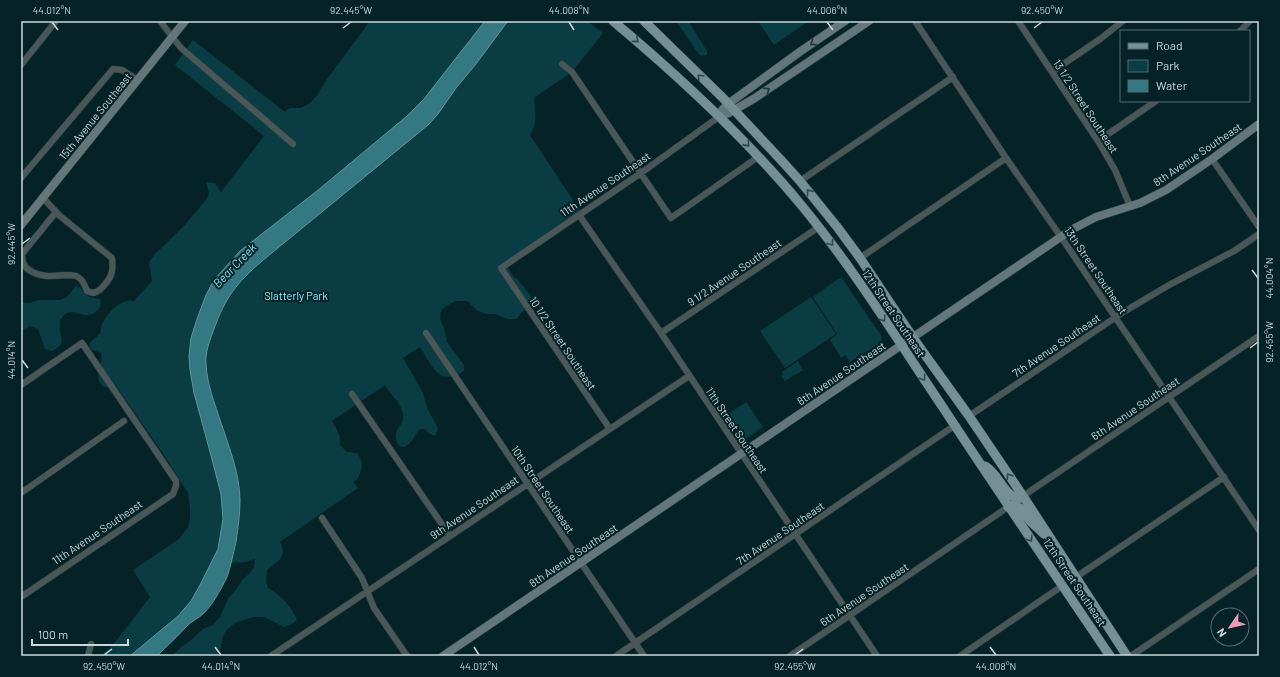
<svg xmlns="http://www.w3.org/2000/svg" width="1280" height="677" font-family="Barlow,sans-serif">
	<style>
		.green { fill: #093c43 }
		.water { fill: #347882; stroke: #60959d }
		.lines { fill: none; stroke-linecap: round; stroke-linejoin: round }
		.street-casing { stroke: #244044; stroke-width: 7 }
		.secondary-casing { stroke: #244044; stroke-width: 9 }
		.primary-casing { stroke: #244044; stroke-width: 10 }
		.street { stroke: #4a5759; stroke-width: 6 }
		.secondary { stroke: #63777a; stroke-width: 8 }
		.primary { stroke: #759094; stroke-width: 9 }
		.oneway { stroke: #2c494d }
		.oneway2 { stroke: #1c383c }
		.ticks { fill: none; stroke: #c8d8db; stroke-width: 1.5 }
		.labels { text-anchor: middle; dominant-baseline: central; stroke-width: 4; stroke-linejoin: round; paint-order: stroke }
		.street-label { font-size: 11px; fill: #c8d8db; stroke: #052327 }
		.park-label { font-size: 11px; fill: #86eeff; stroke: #052327 }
		.water-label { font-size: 12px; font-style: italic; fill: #7ae2f3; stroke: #052327 }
		.neatline { fill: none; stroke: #c8d8db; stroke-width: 1.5 }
		.ticks-label { font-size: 10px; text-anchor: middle; fill: #c8d8db }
	</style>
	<rect width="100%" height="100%" fill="#052327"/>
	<!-- green -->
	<path class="green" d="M370 21H587L603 33 572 72 534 98C535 110 538 125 530 135L582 214 509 262 508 268 513 276 518 280 530 295 532 306 521 313 517 319H507L495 314H486L478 311 467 301H456L446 306 441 311 440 319 444 328 447 342 464 365V371C439 388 431 364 420 347L403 358 422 391 428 410 435 422 438 429 435 436 428 433 425 429H420C413 436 415 440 405 447L399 446C389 427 405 429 403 414 401 402 390 395 385 385L332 421 336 428 340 437V445L347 452 357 453C364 462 363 469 357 480L353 481 358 488 280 542C288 557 278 561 267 570L266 581 268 588C281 595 292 607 297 620L292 624 284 627 264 617H254L235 623 226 630 223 636 221 647 217 656H174V654L181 647 190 641 204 628 213 625 220 617 229 597 236 590 243 579 249 574 254 567 255 559 246 562 231 563 222 525 218 549 200 585 191 601 178 616 130 656H101L116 641 150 597 133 570 179 539 188 527 190 519V509L188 493 162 452 114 383 108 387H104C91 377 104 366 101 353 95 350 91 352 89 345 91 340 97 338 100 333 101 330 101 327 102 324 107 314 121 297 134 301L152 281 149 262 155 254 183 227 206 200 209 193 206 182 215 183 221 192 264 136 175 65 193 40 285 112 286 110 291 108H301L310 103 318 94 325 82Z
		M676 21H688L707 51V55L701 56 698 53Z
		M758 21H809L774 45Z
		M842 278 882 337 880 347 873 348 850 362 845 355 841 358 830 340 837 334 813 297 838 279Z
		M76 286C80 287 81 289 84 292 88 297 94 298 100 299 103 308 94 316 85 315 80 315 77 312 72 312 69 312 65 314 63 316 62 318 60 320 60 322 57 336 70 342 52 351L45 349 38 329 30 326 21 331V302L30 303 39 300H60L67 297Z
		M811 297 836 334 785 368 760 331Z
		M798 361 803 370 785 381 781 376 783 374 782 372Z
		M746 402 763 427 744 440 727 415Z"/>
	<!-- water -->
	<path class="water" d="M485 21H508L476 64 456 88 438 114 428 125 262 261C236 284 226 296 214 329 210 340 205 352 206 364 207 385 215 404 221 423 229 446 240 476 240 500 240 514 238 528 236 542 233 554 231 566 227 577 221 589 213 604 204 613 199 618 192 621 187 626 177 637 167 646 157 656H130L178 616 191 601 200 585 218 549 223 519 221 494 209 448 194 393 190 370 189 356 191 338 197 319 206 295 214 280 240 251 317 191 407 116 424 99Z"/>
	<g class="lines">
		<!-- street casing -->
		<g class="street-casing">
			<path id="street" d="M160 21 181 48 293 144
				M915 21 1006 158 1061 237 1259 530
				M1018 21 1098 141 1115 170 1130 206
				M1240 31 1250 21
				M562 64 572 72 671 218 758 157
				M21 65 56 21
				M1052 72 1100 39 1123 21
				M1098 141 1156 101
				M1212 159 1259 227
				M21 178 113 69 122 70 138 80
				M800 181 953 77
				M43 198 60 216 112 258C113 268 113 275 106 283 102 288 100 291 93 293L87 291C85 285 82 278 76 276 73 275 69 275 66 275 53 276 41 278 29 270 23 266 22 261 22 254L56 212
				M579 215 661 333 877 656
				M860 258 1006 158
				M426 333 644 656
				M661 333 819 227
				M21 385 82 343 176 481V486L173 494 21 597
				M352 394 450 536
				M969 416 1122 313 1169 285 1234 251 1259 234
				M610 429 501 268 641 173 720 116
				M21 493 124 421
				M1023 496 1259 336
				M322 518 362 578 374 608 407 656
				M1076 577 1224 477
				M88 656 91 644
				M271 656 689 376
				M616 656 954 426
				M790 656 1008 507
				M960 656 1062 586
				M1131 656 1259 569"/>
		</g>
		<!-- secondary casing -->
		<g class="secondary-casing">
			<path id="secondary" d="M720 116 729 113 755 98 869 21
				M720 116 722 110 728 104 801 51 845 21
				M21 225 185 21
				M443 656 1071 230 1096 217 1140 203 1166 190 1212 159 1259 124"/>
		</g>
		<!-- primary casing -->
		<g class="primary-casing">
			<path id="primary" d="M613 21C681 78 746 138 802 206 854 269 897 339 942 406 997 490 1054 573 1110 656
				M644 21 722 97 781 160 800 181 838 228 860 258 918 345 969 416 1023 496 1127 656
				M985 466C999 474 1002 493 1018 499L1023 496
				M1008 507 1013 505 1020 508 1030 521 1044 534"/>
		</g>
		<!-- street -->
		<use href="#street" class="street"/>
		<!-- secondary -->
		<use href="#secondary" class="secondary"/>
		<!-- primary -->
		<use href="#primary" class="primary"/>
	</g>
	<!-- one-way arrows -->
	<defs><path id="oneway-chevron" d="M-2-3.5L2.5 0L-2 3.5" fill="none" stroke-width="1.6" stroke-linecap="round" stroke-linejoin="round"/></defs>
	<g class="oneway">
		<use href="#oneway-chevron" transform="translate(636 40) rotate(40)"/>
		<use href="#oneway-chevron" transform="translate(700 77) rotate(-136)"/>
		<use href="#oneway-chevron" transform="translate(747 144) rotate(48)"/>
		<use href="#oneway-chevron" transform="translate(809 192) rotate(-129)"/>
		<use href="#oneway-chevron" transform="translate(831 243) rotate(53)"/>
		<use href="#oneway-chevron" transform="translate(883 319) rotate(56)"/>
		<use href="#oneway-chevron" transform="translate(923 378) rotate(56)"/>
		<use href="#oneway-chevron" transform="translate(1009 476) rotate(-124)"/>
		<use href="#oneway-chevron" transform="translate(1030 539) rotate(56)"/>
	</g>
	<g class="oneway2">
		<use href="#oneway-chevron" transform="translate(813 43) rotate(146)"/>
		<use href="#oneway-chevron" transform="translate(767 90) rotate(-34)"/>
	</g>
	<!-- ticks -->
	<path class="ticks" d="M52 22 58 30M569 22 574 30M827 22 833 30M343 28 351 22M1034 28 1042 22M22 244 30 238M1252 270 1258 278M1250 348 1258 342M22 360 28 368M215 647 221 655M474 647 479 655M990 647 996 655M104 655 112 649M795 655 803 649"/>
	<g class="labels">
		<!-- street labels -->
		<g class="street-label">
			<text transform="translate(1086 106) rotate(57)">13 1/2 Street Southeast</text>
			<text transform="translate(95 116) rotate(-51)">15th Avenue Southeast</text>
			<text transform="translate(1197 154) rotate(-34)">8th Avenue Southeast</text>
			<text transform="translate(605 184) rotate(-34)">11th Avenue Southeast</text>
			<text transform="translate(1096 270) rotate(56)">13th Street Southeast</text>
			<text transform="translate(734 272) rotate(-34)">9 1/2 Avenue Southeast</text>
			<text transform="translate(894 313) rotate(56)">12th Street Southeast</text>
			<text transform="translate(563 343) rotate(56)">10 1/2 Street Southeast</text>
			<text transform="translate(1056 345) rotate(-34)">7th Avenue Southeast</text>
			<text transform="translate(841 373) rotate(-34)">8th Avenue Southeast</text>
			<text transform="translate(1135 408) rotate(-34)">6th Avenue Southeast</text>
			<text transform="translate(737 430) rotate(56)">11th Street Southeast</text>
			<text transform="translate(543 489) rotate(56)">10th Street Southeast</text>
			<text transform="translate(474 507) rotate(-34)">9th Avenue Southeast</text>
			<text transform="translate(97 532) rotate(-34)">11th Avenue Southeast</text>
			<text transform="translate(780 533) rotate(-34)">7th Avenue Southeast</text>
			<text transform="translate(573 555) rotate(-34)">8th Avenue Southeast</text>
			<text transform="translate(1075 582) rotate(56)">12th Street Southeast</text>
			<text transform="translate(864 594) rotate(-34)">6th Avenue Southeast</text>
		</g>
		<!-- park labels -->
		<g class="park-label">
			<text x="296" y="295">Slatterly Park</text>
		</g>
		<!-- water labels -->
		<g class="water-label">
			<text transform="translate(234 265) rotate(-46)">Bear Creek</text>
		</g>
	</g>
	<!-- border -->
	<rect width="1280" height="677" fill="none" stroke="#052327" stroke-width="44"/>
	<!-- legend -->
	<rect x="1120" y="30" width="130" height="72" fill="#052327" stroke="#536b6f"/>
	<rect x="1128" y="43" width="20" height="6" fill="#759094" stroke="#536b6f"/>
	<text x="1156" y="50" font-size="12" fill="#c8d8db">Road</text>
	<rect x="1128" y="60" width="20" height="12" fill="#093c43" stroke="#536b6f"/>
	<text x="1156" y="70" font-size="12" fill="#c8d8db">Park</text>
	<rect x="1128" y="80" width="20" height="12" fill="#347882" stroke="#536b6f"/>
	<text x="1156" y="90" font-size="12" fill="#c8d8db">Water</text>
	<!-- north arrow -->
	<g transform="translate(1230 627) rotate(236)"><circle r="19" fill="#052327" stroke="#536b6f"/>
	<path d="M0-3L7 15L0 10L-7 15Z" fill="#f09ab6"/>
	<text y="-6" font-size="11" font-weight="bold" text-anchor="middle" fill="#c8d8db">N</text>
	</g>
	<!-- scale -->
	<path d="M32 639v6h96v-6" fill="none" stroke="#c8d8db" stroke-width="2"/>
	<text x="38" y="639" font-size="12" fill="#c8d8db" stroke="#052327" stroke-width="3" paint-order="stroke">100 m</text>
	<rect x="22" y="22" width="1236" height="633" class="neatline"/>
	<g class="ticks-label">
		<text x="52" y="14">44.012°N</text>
		<text x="351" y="14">92.445°W</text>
		<text x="569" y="14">44.008°N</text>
		<text x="827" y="14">44.006°N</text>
		<text x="1042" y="14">92.450°W</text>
		<text transform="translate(11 244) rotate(-90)" y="4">92.445°W</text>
		<text transform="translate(1269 278) rotate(-90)" y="4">44.004°N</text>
		<text transform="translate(1269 342) rotate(-90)" y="4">92.455°W</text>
		<text transform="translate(11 360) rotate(-90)" y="4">44.014°N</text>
		<text x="104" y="670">92.450°W</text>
		<text x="221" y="670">44.014°N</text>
		<text x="479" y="670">44.012°N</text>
		<text x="795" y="670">92.455°W</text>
		<text x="996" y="670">44.008°N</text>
	</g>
</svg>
